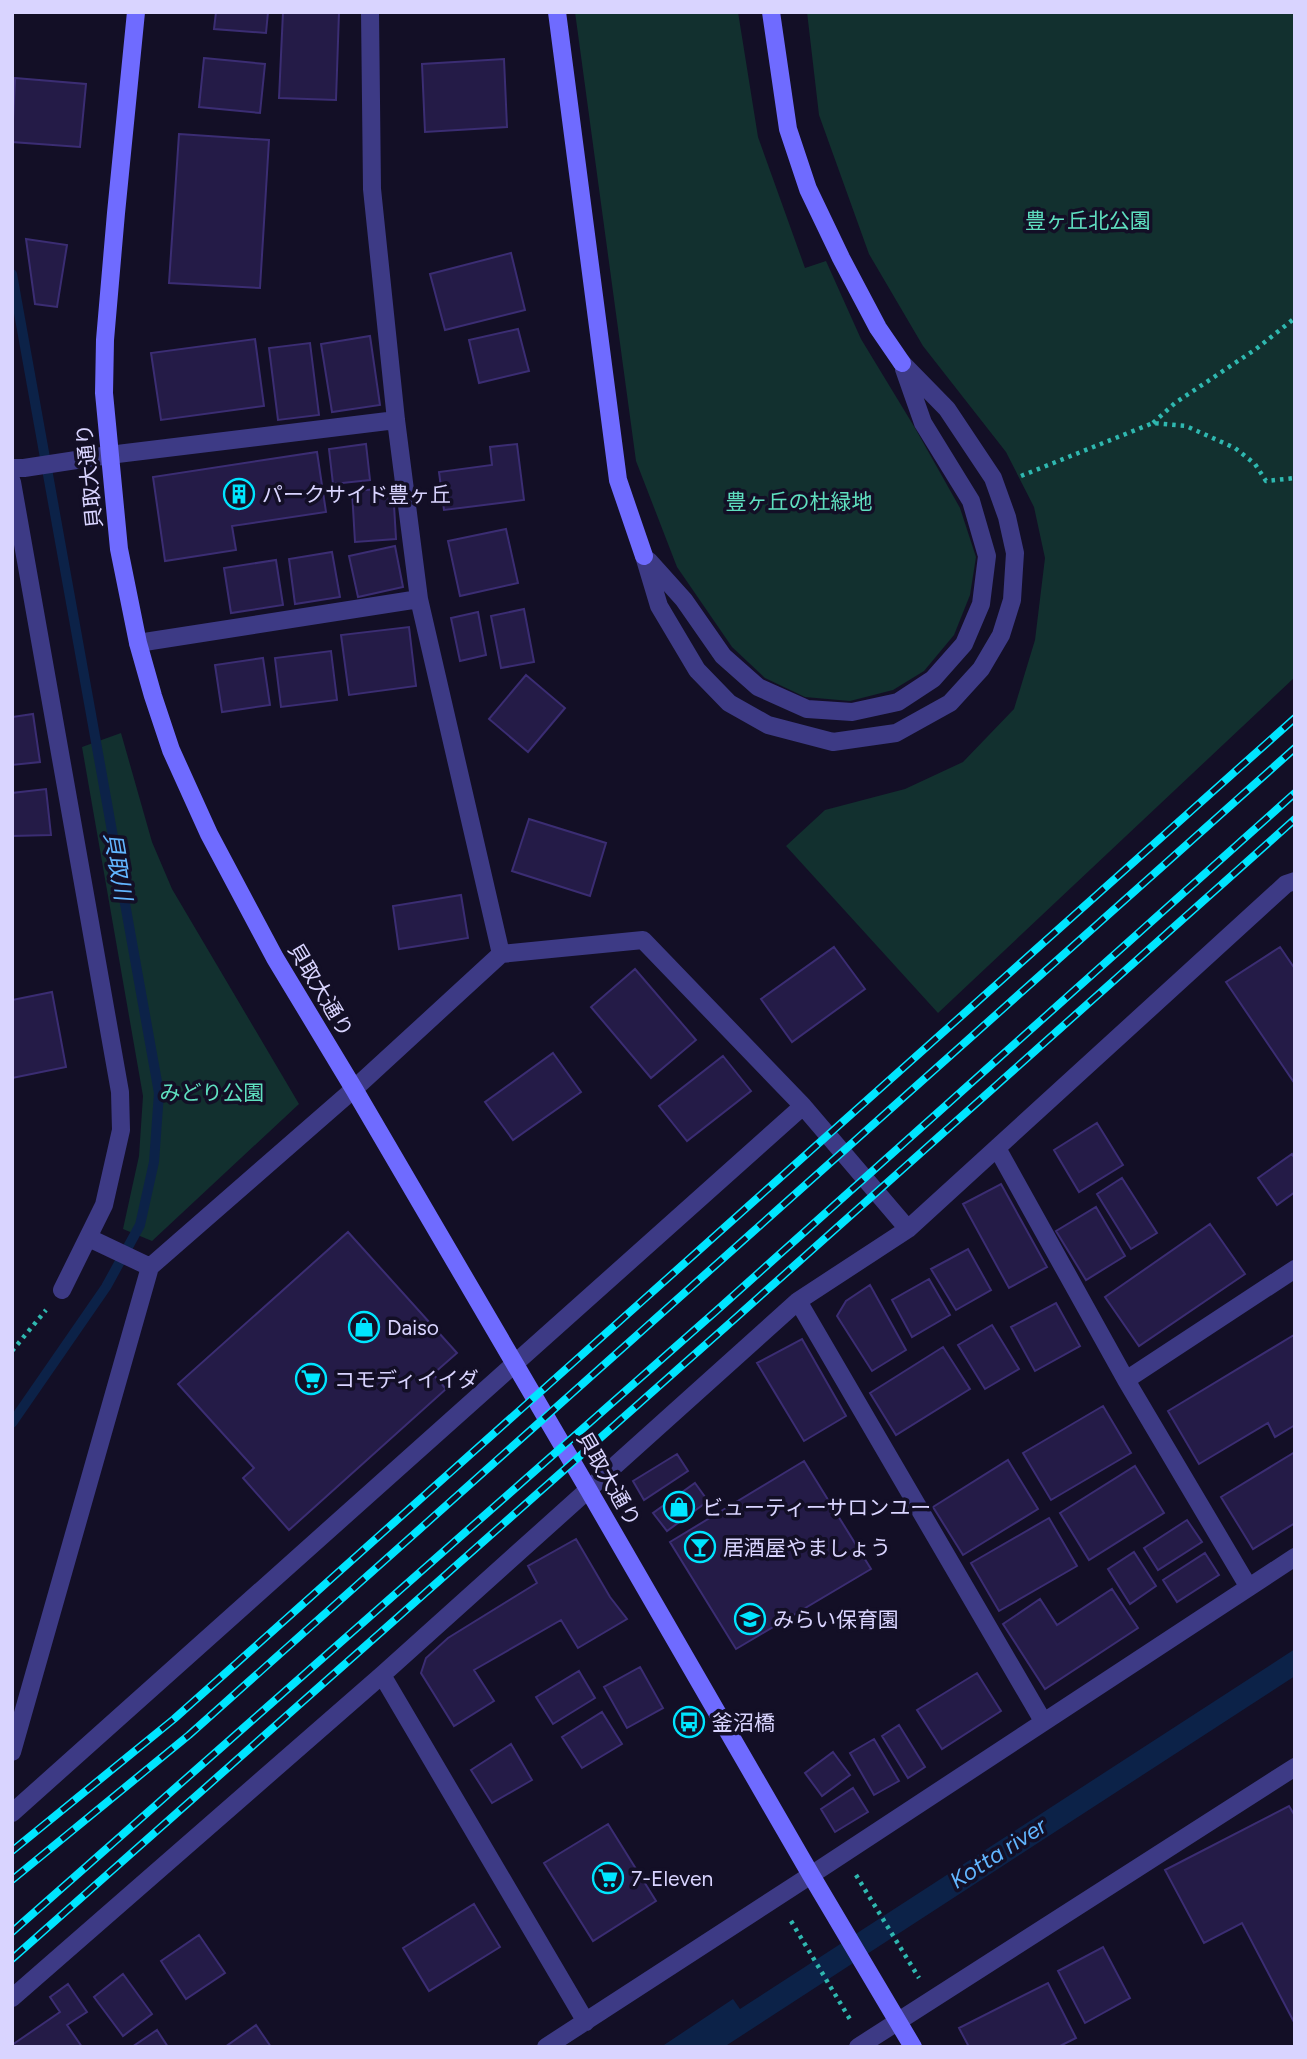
<svg xmlns="http://www.w3.org/2000/svg" width="1307" height="2059" font-family="Figtree,'Noto Sans JP',sans-serif">
	<style>
		.green { fill: #12302f }
		.water { fill: #0c2248 }
		.lines { fill: none; stroke-linecap: round; stroke-linejoin: round }
		.stream { stroke: #0c2248; stroke-width: 10 }
		.building { fill: #241b47; stroke: #3b2d73; stroke-width: 2 }
		.path { stroke: #2fb8b0; stroke-width: 4.5; stroke-dasharray: 3.5 5; stroke-linecap: butt }
		.street { stroke: #3d3a85; stroke-width: 18 }
		.secondary { stroke: #6f6bff; stroke-width: 18 }
		.rail-casing { stroke: #00e5ff; stroke-width: 8 }
		.rail { stroke: #130f26; stroke-width: 5; stroke-dasharray: 16; stroke-linecap: butt }
		.labels { text-anchor: middle; dominant-baseline: central; stroke-width: 7; stroke-linejoin: round; paint-order: stroke }
		.park-label { font-size: 21px; fill: #5fe0c0; stroke: #130f26 }
		.street-label { font-size: 21px; fill: #d9d4ff; stroke: #130f26 }
		.poi-label { font-size: 21px; fill: #d9d4ff; stroke: #130f26; text-anchor: start }
		.water-label { font-size: 23px; font-style: italic; fill: #62b6ff; stroke: #130f26 }
	</style>
	<rect width="100%" height="100%" fill="#130f26"/>
	<!-- green -->
	<path class="green" d="M575 12H738L758 137 805 268 826 261 861 339 915 428 960 508 976 557 970 595 954 635 924 671 893 690 850 701 805 697 765 678 732 647 677 567 636 461Z
		M807 12H1295V677L938 1013 786 846 825 810 905 789 963 762 1014 709 1035 640 1045 558 1034 507 1006 452 923 346 869 254 819 115Z
		M121 733 152 842 172 889 299 1104 152 1241 123 1229 139 1156 143 1096 82 747Z"/>
	<!-- water -->
	<path class="water" d="M1295 1649V1676L724 2047H661L733 1999 740 2009Z"/>
	<g class="lines">
		<!-- stream -->
		<path class="stream" d="M12 274 159 1093 154 1162 140 1225 106 1287 12 1423"/>
	</g>
	<!-- building -->
	<path class="building" d="M216 12H268L266 33 214 29Z
		M283 12H339L336 100 279 98Z
		M204 58 265 64 260 113 199 107Z
		M504 59 507 127 425 132 422 64Z
		M15 78 86 84 80 147 12 142Z
		M179 134 269 140 260 288 169 283Z
		M26 239 67 245 57 307 35 304Z
		M511 253 525 310 445 330 430 274Z
		M518 329 529 371 479 383 469 340Z
		M370 336 380 405 332 412 321 344Z
		M255 339 264 406 161 420 151 353Z
		M310 343 319 415 278 420 269 348Z
		M366 444 370 480 333 484 329 449Z
		M517 444 524 500 444 510 439 472 492 465 490 447Z
		M317 452 326 512 232 526 236 550 165 561 153 477Z
		M393 488 396 539 355 542 352 491Z
		M506 529 518 583 460 596 448 541Z
		M395 546 403 587 358 597 349 556Z
		M332 552 340 597 295 604 289 559Z
		M276 560 283 605 231 613 224 568Z
		M524 609 534 662 501 668 491 616Z
		M478 612 486 655 460 661 451 618Z
		M409 627 416 686 349 695 341 635Z
		M331 651 337 700 281 707 275 658Z
		M263 658 270 705 222 712 215 665Z
		M526 675 565 708 528 752 489 719Z
		M33 714 40 762 12 765V717Z
		M46 789 51 835 12 836V793Z
		M529 819 606 843 590 896 512 871Z
		M461 895 468 938 399 949 393 906Z
		M834 947 865 989 792 1042 761 999Z
		M1280 947 1295 969V1084L1226 982Z
		M635 969 696 1040 651 1078 591 1007Z
		M52 992 66 1067 12 1078V1000Z
		M553 1053 581 1092 513 1140 485 1102Z
		M723 1056 751 1091 687 1141 659 1106Z
		M1097 1123 1123 1165 1079 1192 1054 1150Z
		M1292 1154 1295 1159V1192L1277 1205 1258 1178Z
		M1122 1178 1157 1233 1131 1249 1097 1194Z
		M1001 1184 1047 1267 1009 1288 963 1204Z
		M1096 1207 1125 1256 1086 1280 1056 1231Z
		M1210 1224 1245 1274 1139 1346 1105 1297Z
		M348 1232 457 1353 433 1374 446 1389 289 1530 243 1478 254 1468 178 1384Z
		M968 1249 991 1290 956 1310 931 1269Z
		M929 1279 950 1315 912 1337 892 1300Z
		M870 1285 906 1350 872 1371 837 1316 846 1301Z
		M1056 1303 1080 1346 1035 1371 1011 1327Z
		M992 1325 1019 1369 985 1389 958 1345Z
		M1294 1335 1295 1425 1275 1437 1268 1423 1199 1464 1168 1411Z
		M802 1339 846 1416 804 1441 757 1363Z
		M943 1347 970 1389 896 1435 870 1393Z
		M1103 1406 1131 1453 1051 1500 1023 1453Z
		M1295 1452V1523L1253 1549 1221 1497Z
		M677 1454 688 1471 644 1500 633 1481Z
		M1008 1460 1038 1509 963 1555 933 1507Z
		M804 1461 871 1569 736 1649 670 1542Z
		M1135 1466 1164 1513 1089 1560 1060 1513Z
		M695 1483 708 1501 667 1531 653 1513Z
		M1049 1518 1077 1566 999 1611 971 1563Z
		M1187 1520 1202 1542 1158 1570 1144 1548Z
		M576 1539 610 1597 627 1619 578 1648 561 1620 474 1670 494 1701 454 1726 421 1673 426 1658 448 1638 537 1583 528 1566Z
		M1134 1552 1156 1586 1130 1604 1108 1569Z
		M1205 1553 1219 1575 1177 1602 1163 1580Z
		M1112 1589 1138 1628 1045 1689 1003 1624 1040 1599 1057 1625Z
		M640 1667 663 1708 627 1728 604 1687Z
		M579 1671 595 1698 553 1724 536 1697Z
		M977 1673 1001 1711 942 1749 917 1710Z
		M602 1712 622 1744 582 1768 562 1737Z
		M899 1725 925 1767 908 1778 882 1736Z
		M874 1739 899 1781 874 1795 850 1753Z
		M511 1744 532 1780 492 1803 471 1770Z
		M833 1752 850 1775 822 1796 805 1773Z
		M853 1788 868 1812 835 1832 821 1809Z
		M1289 1806 1295 1816V2024L1242 1923 1204 1943 1165 1870Z
		M608 1824 656 1901 593 1941 544 1863Z
		M474 1904 500 1947 429 1991 403 1948Z
		M199 1935 225 1973 186 1999 161 1961Z
		M1103 1947 1130 1998 1085 2023 1058 1971Z
		M123 1974 152 2014 123 2036 94 1997Z
		M1048 1983 1076 2038 1058 2047H969L959 2028Z
		M68 1984 87 2012 67 2025 82 2047H12V2045L60 2012 50 1997Z
		M256 2025 271 2047H225Z
		M157 2030 168 2047H132Z"/>
	<g class="lines">
		<!-- path -->
		<path class="path" d="M1153 423 1175 403 1256 349 1295 318
			M1021 476 1153 423 1186 426 1235 448 1255 464 1266 481 1295 478
			M12 1351 46 1310
			M856 1875 919 1978
			M791 1921 851 2021"/>
		<!-- street -->
		<path class="street" d="M370 12 372 189 396 420 419 599 501 954 643 940 803 1106 908 1229
			M12 468H24L109 455 396 420
			M12 482 120 1092 121 1130 104 1205 62 1290
			M644 556 659 606 697 670 729 703 768 725 833 742 896 733 950 703 981 669 1001 635 1012 600 1015 553 1007 517 993 478 947 409 902 363
			M649 561 684 600 723 656 758 687 807 709 852 712 898 702 933 679 964 644 981 604 987 556 971 501 923 423 904 369
			M138 643 419 599
			M997 1148 1126 1380 1248 1586
			M89 1238 150 1267
			M798 1301 1043 1721
			M1126 1380 1295 1269
			M382 1675 586 2022
			M12 1752 150 1267 354 1089 501 954
			M12 1813 803 1106
			M12 1998 382 1675 798 1301 908 1229 1286 884 1295 881
			M546 2047 811 1875 1295 1557
			M858 2047 1295 1767"/>
		<!-- secondary -->
		<path class="secondary" d="M136 12 116 213 105 340 104 393 119 549 138 643 153 696 171 750 209 834 275 958 354 1089 588 1489 811 1875 913 2047
			M557 12 618 480 644 556
			M771 12 788 129 808 189 841 258 878 328 902 363"/>
		<!-- rail casing -->
		<g class="rail-casing">
			<path id="rail" d="M12 1851 174 1719 1295 718
				M12 1880 189 1735 1295 748
				M12 1932 715 1312 1295 793
				M12 1959 730 1323 1295 819"/>
		</g>
		<!-- rail -->
		<use href="#rail" class="rail"/>
	</g>
	<!-- icons -->
	<defs>
		<g id="building-ring" transform="scale(1.575)"><circle r="9.5" fill="#130f26" stroke="#00e5ff" stroke-width="1.5"/><path d="M-4-6H4V6H1V3H-1V6H-4ZM-2.5-4.3h1.7v1.8h-1.7ZM.8-4.3h1.7v1.8H.8ZM-2.5-1h1.7V.8h-1.7ZM.8-1h1.7V.8H.8Z" fill="#00e5ff"/></g>
		<g id="shop-ring" transform="scale(1.575)"><circle r="9.5" fill="#130f26" stroke="#00e5ff" stroke-width="1.5"/><path d="M-5-2.5h2.3a2.7 3.5 0 0 1 5.4 0H5L5.5 6h-11ZM-1.5-2.5h3a1.5 2.3 0 0 0-3 0Z" fill="#00e5ff"/></g>
		<g id="supermarket-ring" transform="scale(1.575)"><circle r="9.5" fill="#130f26" stroke="#00e5ff" stroke-width="1.5"/><path d="M-6-5.5h2.5l.6 2H6L4.5 2H-2.5L-4.4-4H-6ZM-1.5 3.2a1.3 1.3 0 1 0 .1 0ZM3 3.2a1.3 1.3 0 1 0 .1 0Z" fill="#00e5ff"/></g>
		<g id="bar-ring" transform="scale(1.575)"><circle r="9.5" fill="#130f26" stroke="#00e5ff" stroke-width="1.5"/><path d="M-6-5H6L.8 .8V4.5H3.5V6h-7V4.5H-.8V.8Z" fill="#00e5ff"/></g>
		<g id="school-ring" transform="scale(1.575)"><circle r="9.5" fill="#130f26" stroke="#00e5ff" stroke-width="1.5"/><path d="M0-5L7-2L0 1L-7-2ZM-4 1L0 2.5L4 1V4Q0 6-4 4Z" fill="#00e5ff"/></g>
		<g id="bus-ring" transform="scale(1.575)"><circle r="9.5" fill="#130f26" stroke="#00e5ff" stroke-width="1.5"/><path d="M-5-6H5V4H4V6H2V4H-2V6H-4V4H-5ZM-3.5-4V0h7V-4ZM-3.5 1.2v1.5H-2V1.2ZM2 1.2v1.5H3.5V1.2Z" fill="#00e5ff"/></g>
	</defs>
	<g fill-rule="evenodd">
		<use href="#building-ring" x="239" y="494"/>
		<use href="#shop-ring" x="364" y="1327"/>
		<use href="#supermarket-ring" x="311" y="1379"/>
		<use href="#shop-ring" x="679" y="1507"/>
		<use href="#bar-ring" x="700" y="1547"/>
		<use href="#school-ring" x="750" y="1619"/>
		<use href="#bus-ring" x="689" y="1722"/>
		<use href="#supermarket-ring" x="608" y="1878"/>
	</g>
	<g class="labels">
		<!-- park labels -->
		<g class="park-label">
			<text x="1088" y="220">豊ヶ丘北公園</text>
			<text x="799" y="501">豊ヶ丘の杜緑地</text>
			<text x="212" y="1092">みどり公園</text>
		</g>
		<!-- street labels -->
		<g class="street-label">
			<text transform="translate(89 476) rotate(-96)">貝取大通り</text>
			<text transform="translate(321 990) rotate(59)">貝取大通り</text>
			<text transform="translate(609 1479) rotate(60)">貝取大通り</text>
		</g>
		<!-- poi labels -->
		<g class="poi-label">
			<text x="262" y="494">パークサイド豊ヶ丘</text>
			<text x="387" y="1327">Daiso</text>
			<text x="334" y="1379">コモディイイダ</text>
			<text x="702" y="1507">ビューティーサロンユー</text>
			<text x="723" y="1547">居酒屋やましょう</text>
			<text x="773" y="1619">みらい保育園</text>
			<text x="712" y="1722">釜沼橋</text>
			<text x="631" y="1878">7-Eleven</text>
		</g>
		<!-- water labels -->
		<g class="water-label">
			<text transform="translate(118 866) rotate(80)">貝取川</text>
			<text transform="translate(998 1853) rotate(-33)">Kotta river</text>
		</g>
	</g>
	<!-- border -->
	<rect width="1307" height="2059" fill="none" stroke="#d9d4ff" stroke-width="28"/>
</svg>
